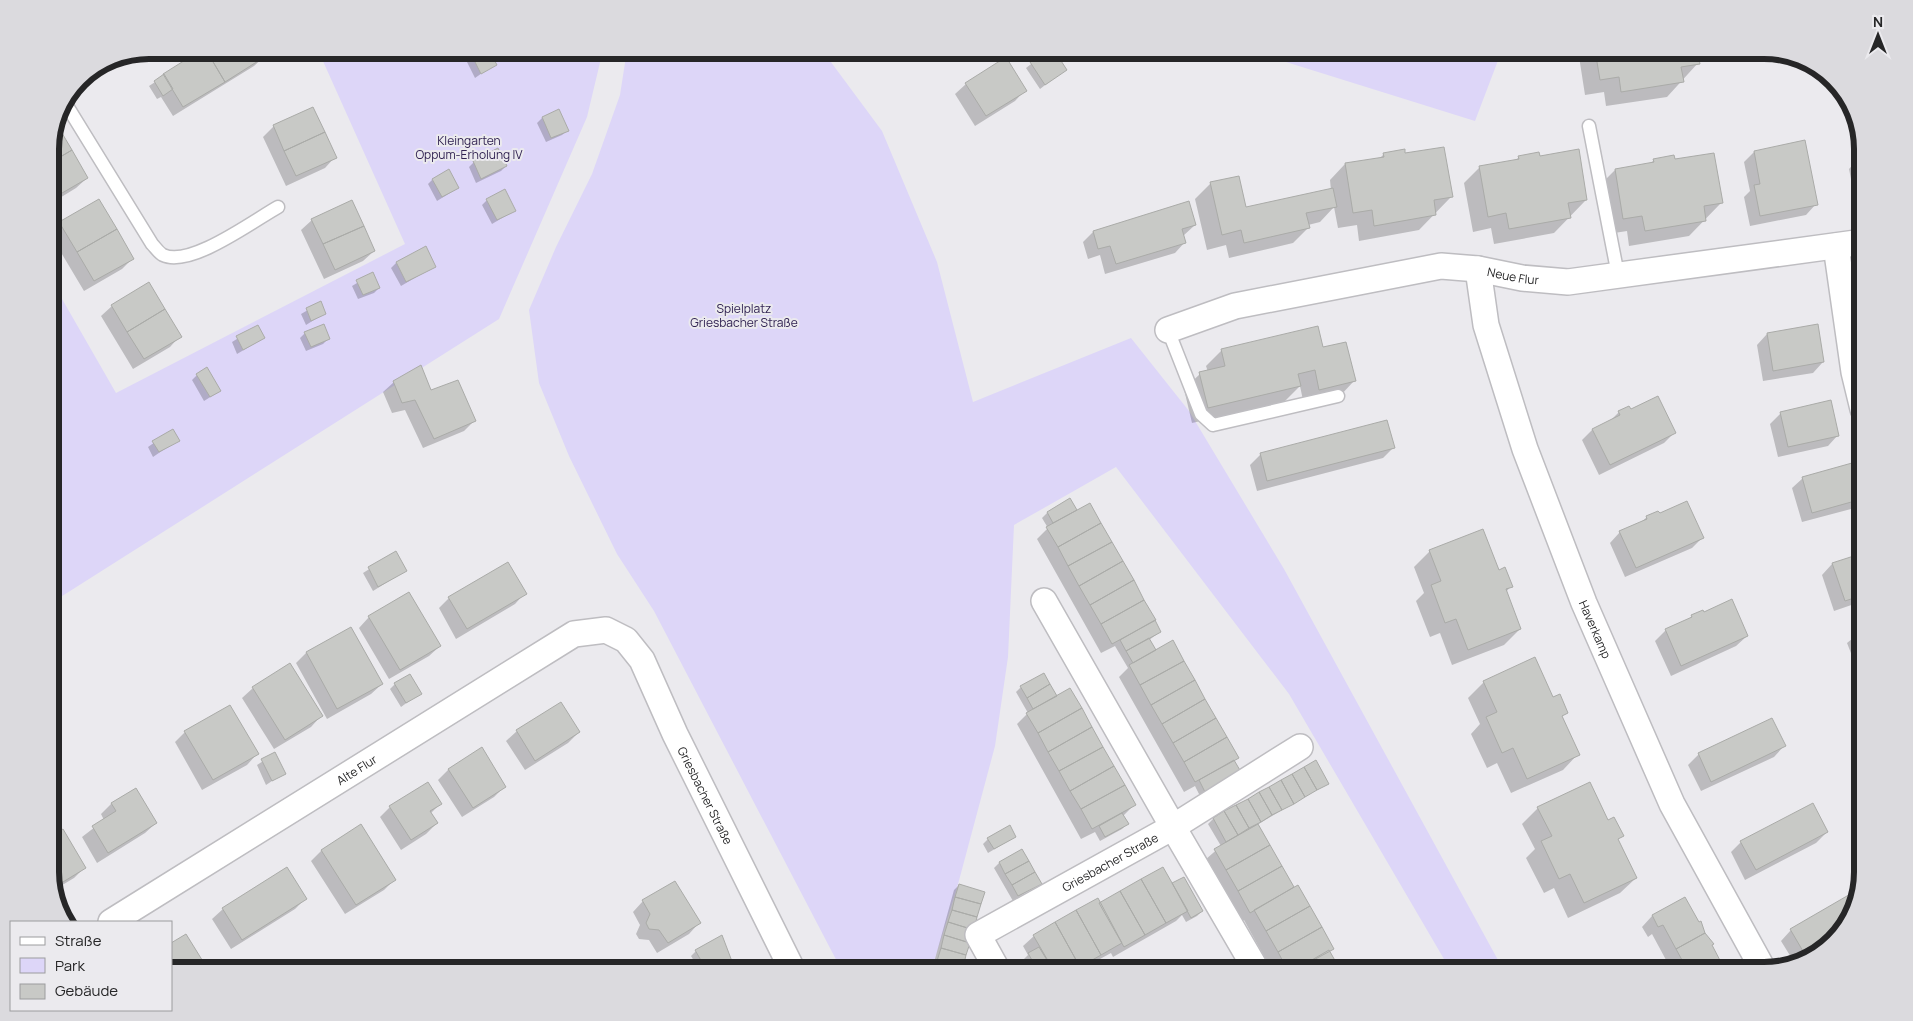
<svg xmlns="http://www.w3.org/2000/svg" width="1913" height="1021" font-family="Manrope,sans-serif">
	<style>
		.green { fill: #ddd6f8 }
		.shadow { fill: #0003 }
		.building { fill: #c8c9c6; stroke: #aaaba8 }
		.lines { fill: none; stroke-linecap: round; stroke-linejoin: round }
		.service-casing { stroke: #bebdc1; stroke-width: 15 }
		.minor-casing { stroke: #bebdc1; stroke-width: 28 }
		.service { stroke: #fff; stroke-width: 12 }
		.minor { stroke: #fff; stroke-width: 25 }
		.labels { text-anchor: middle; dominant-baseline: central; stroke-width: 4; stroke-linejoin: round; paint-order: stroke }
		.park-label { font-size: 12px; fill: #312352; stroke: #ebeaee }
		.street-label { font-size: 12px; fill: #262627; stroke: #ebeaee }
		.rim { fill: none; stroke: #262627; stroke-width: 6 }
	</style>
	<rect width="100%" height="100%" fill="#ebeaee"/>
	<!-- green -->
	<path class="green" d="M318 50H603L587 117 499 319 59 598 50 584V278L116 393 405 244Z
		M627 50H822L882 131 937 262 973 402 1131 338 1189 411 1284 569 1504 971H1451L1289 694 1116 467 1014 525 1008 657 995 746 957 888 931 971H842L654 611 617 554 569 456 539 383 529 310 556 247 592 174 620 95Z
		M1248 50H1502L1475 121Z"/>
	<!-- shadow -->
	<path class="shadow" d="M204 50H261L265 56 254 66 173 116 161 97 157 99 149 86Z
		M487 50 495 64 475 78 467 62Z
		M1049 50H1053L1066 69 1040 89 1026 68Z
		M1578 50H1696L1698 63 1667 97 1606 106 1604 92 1585 95Z
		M966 84 1025 90 1015 101 975 126 955 94Z
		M559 111 567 131 562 135 546 142 537 123 542 118Z
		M54 125 87 178 76 188 50 204V143Z
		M274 126 335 157 325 168 286 186 263 137Z
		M1754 152 1816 204 1806 215 1750 226 1744 197 1750 191 1744 162Z
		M1384 154 1404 155 1451 197 1419 230 1359 241 1357 225 1338 228 1334 207 1320 222 1308 225V228L1293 243 1229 258 1226 245 1207 250 1195 199 1211 183 1245 209 1331 190 1330 180 1345 164 1379 159Z
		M1519 157H1539L1586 200 1554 233 1494 244 1491 228 1473 232 1464 183 1480 167 1515 161Z
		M1859 158H1863V202L1856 204 1849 169Z
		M1654 160 1674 161 1721 203 1689 236 1629 246 1627 231 1608 234 1600 185 1615 170 1650 164Z
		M474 162 506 166 501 171 476 183 469 167Z
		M432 180 458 188 437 201 428 184Z
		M487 200 514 211 492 224 482 205Z
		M312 220 374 251 363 261 324 279 301 230Z
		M60 223 133 258 122 269 84 291 50 234Z
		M1195 225 1183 236 1185 242 1175 253 1105 274 1100 255 1088 259 1083 242 1093 232Z
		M396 263 435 266 401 286 391 268Z
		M372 274 379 288 374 293 358 299 352 286Z
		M320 303 325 313 306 325 301 314Z
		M112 306 180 336 170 347 133 369 101 316Z
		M258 326 264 338 237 354 232 342Z
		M305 333 328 339 323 344 306 351 300 338Z
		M1767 334 1823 362 1813 373 1763 381 1757 345Z
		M1322 349 1354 381 1339 397 1304 405 1300 386 1284 402 1192 423 1184 389 1200 374 1208 372 1206 366 1222 350Z
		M197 375 220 391 204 401 192 380Z
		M394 382 474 421 464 431 423 448 405 410 392 413 383 392Z
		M1619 412 1675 432 1664 443 1599 475 1582 440 1592 430 1610 421Z
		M1781 413 1838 435 1828 446 1778 457 1770 424Z
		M1386 422 1393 448 1383 458 1257 491 1250 465 1260 455Z
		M172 430 178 440 153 457 148 447Z
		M1803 478 1861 498 1851 509 1802 522 1792 488Z
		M1075 510 1071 514 1160 632 1149 640 1239 771 1200 796 1195 786 1184 792 1119 677 1128 668 1115 646 1101 653 1037 539 1048 528 1042 518 1047 513Z
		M1647 517 1702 538 1692 548 1625 577 1610 543 1620 532 1640 523Z
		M1430 551 1498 571 1511 586 1506 592 1520 629 1504 645 1452 665 1440 633 1430 637 1416 601 1424 593 1414 567Z
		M395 553 405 571 373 591 363 573Z
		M1863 554V601L1834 611 1822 575 1832 564Z
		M525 593 515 604 456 639 439 608 449 598Z
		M1704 613 1747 636 1736 646 1671 676 1655 641 1665 631 1687 621 1692 616Z
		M369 617 440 646 429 656 389 679 359 628Z
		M351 628 382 684 371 694 327 719 296 663 306 653Z
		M1863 630V675L1860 676 1847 643Z
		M1484 682 1553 699 1567 712 1561 717 1578 754 1563 770 1511 793 1497 763 1487 768 1471 734 1480 724 1468 698Z
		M395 684 420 693 401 707 390 689Z
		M1021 687 1134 805 1123 816 1127 824 1122 829 1100 841 1095 832 1081 839 1017 724 1028 713 1016 692Z
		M253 688 321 716 311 727 274 749 242 698Z
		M517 731 579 732 568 743 525 770 506 741Z
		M185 732 257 754 247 765 202 790 175 742Z
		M1784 746 1774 757 1701 791 1688 765 1699 754Z
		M481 749 505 786 494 797 462 817 438 780 448 770Z
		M274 754 284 773 266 785 257 765Z
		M1315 762 1327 783 1257 825 1340 971H1272L1244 920 1240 922 1205 860 1221 846 1208 824 1213 819Z
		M135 789 156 823 145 833 97 863 82 837 104 820 101 814 111 804Z
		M441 803 430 814 437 823 426 834 401 850 380 817 390 807Z
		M1538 808 1608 822 1622 836 1617 840 1636 878 1620 893 1568 918 1554 888 1544 893 1526 858 1535 849 1522 824Z
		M361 826 395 879 384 890 345 914 311 861 321 851Z
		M1827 832 1816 843 1745 880 1731 852 1741 842Z
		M1015 837 988 853 983 844 988 839Z
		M999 863 1040 883 1013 901 994 868Z
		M85 867 74 878 54 890 50 879Z
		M1172 884 1202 911 1197 916 1186 922 1182 915 1176 921 1113 957 1111 953 1078 971H1030L1024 959 1028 955 1023 946 1034 936 1099 904Z
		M959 885 961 967 958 971H952L933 966 954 890Z
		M305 899 295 909 231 949 212 919 223 909Z
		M1685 899 1722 971H1672L1652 934 1648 937 1642 927 1652 916Z
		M643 901 699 923 689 934 657 953 649 940 639 939 636 934 640 925 633 912Z
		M1853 916 1819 954 1794 962 1781 941 1791 930Z
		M696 951 731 963 722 971H700L691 956Z"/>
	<!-- building -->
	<path class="building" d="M201 50H206L225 82 183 107 163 74Z
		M206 50H263L266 56 225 82Z
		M483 50H489L497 65 481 74 472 56Z
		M1047 50H1054L1067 70 1045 85 1030 62Z
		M1595 50H1697L1700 64 1681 67 1684 82 1621 92 1619 77 1600 80Z
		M1006 57 1027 91 986 116 965 83Z
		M164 74 173 89 163 96 154 81Z
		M313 107 325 132 284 151 273 125Z
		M559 109 569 131 551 138 542 117Z
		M56 123 72 150 50 163V143Z
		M325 132 337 158 296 176 284 151Z
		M1805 140 1818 205 1760 216 1754 185 1760 184 1754 151Z
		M1444 147 1453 197 1434 200 1436 215 1374 226 1372 210 1353 213 1345 163 1384 157 1383 153 1405 149V153Z
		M498 148 507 166 481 179 473 161Z
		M1579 149 1587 200 1568 203 1571 218 1509 229 1506 213 1488 217 1479 166 1519 159 1518 156 1539 152 1540 156Z
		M72 150 88 178 50 200V163Z
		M1714 153 1723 203 1704 206 1706 221 1645 231 1642 216 1623 219 1615 169 1654 162 1653 159 1674 155 1675 159Z
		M1863 156V178L1859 157Z
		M449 169 459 188 442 197 432 179Z
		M1239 176 1246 207 1333 188 1337 207 1306 213 1310 228 1244 243 1241 230 1222 235 1210 182Z
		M505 189 516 211 497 220 486 199Z
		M99 199 117 229 77 252 59 222Z
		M352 200 364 226 323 244 311 219Z
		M1189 201 1196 225 1182 229 1186 243 1116 264 1110 246 1098 249 1093 231Z
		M364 226 375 251 335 270 323 244Z
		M117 229 134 259 94 281 77 252Z
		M426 246 436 267 406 282 396 262Z
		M373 272 380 288 363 295 356 280Z
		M149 282 165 309 127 332 111 305Z
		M321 301 326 314 311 321 306 308Z
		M165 309 182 337 144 359 127 332Z
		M324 324 330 339 311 347 304 332Z
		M1818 324 1824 362 1773 371 1767 333Z
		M258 325 265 338 243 350 236 336Z
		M1318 326 1323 347 1346 342 1356 381 1319 390 1315 370 1298 374 1301 386 1208 408 1199 372 1225 366 1221 349Z
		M421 365 431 390 458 380 476 421 434 439 415 400 402 403 393 381Z
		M207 367 221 391 210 397 196 374Z
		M1658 396 1676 433 1610 465 1592 429 1620 415 1618 411 1629 406 1631 409Z
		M1831 400 1839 436 1788 447 1780 412Z
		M1387 420 1395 448 1267 481 1260 453Z
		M173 429 180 441 159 452 152 441Z
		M1852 463 1862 499 1812 513 1802 477Z
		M1070 498 1077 510 1053 523 1047 512Z
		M1687 501 1704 538 1636 568 1619 531 1647 519 1646 516 1658 511 1660 513Z
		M1090 503 1101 523 1058 547 1046 527Z
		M1101 523 1112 542 1068 566 1058 547Z
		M1483 529 1499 570 1505 567 1513 587 1506 589 1521 629 1468 650 1456 619 1445 623 1431 585 1441 581 1429 550Z
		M1112 542 1123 561 1079 586 1068 566Z
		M396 551 407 571 378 587 368 567Z
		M1863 553V595L1845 601 1832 563Z
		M1123 561 1134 580 1090 605 1079 586Z
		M508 562 527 594 467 629 448 597Z
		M1134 580 1144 600 1101 624 1090 605Z
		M409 592 441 646 400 670 368 616Z
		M1732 599 1748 636 1681 666 1665 629 1692 617 1691 615 1703 610 1704 612Z
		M1144 600 1156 620 1112 644 1101 624Z
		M1155 620 1161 632 1126 651 1120 640Z
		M351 627 383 684 337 709 306 652Z
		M1863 629V646L1857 631Z
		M1149 638 1156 650 1133 663 1126 651Z
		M1173 640 1184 661 1140 685 1129 665Z
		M1535 657 1553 697 1560 694 1568 713 1562 716 1580 755 1527 779 1513 748 1502 753 1486 717 1497 712 1483 681Z
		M1184 661 1195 680 1151 705 1140 685Z
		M290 663 323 716 285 740 252 687Z
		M1044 673 1050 684 1027 698 1020 686Z
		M410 674 422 694 406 703 394 683Z
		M1195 680 1205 699 1162 724 1151 705Z
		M1050 684 1057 696 1033 709 1027 698Z
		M1070 688 1082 708 1038 733 1026 713Z
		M1205 699 1216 718 1173 743 1162 724Z
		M561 702 580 732 535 761 516 730Z
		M230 705 259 754 213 780 184 731Z
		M1082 708 1092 727 1048 752 1038 733Z
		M1216 718 1227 737 1184 762 1173 743Z
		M1772 718 1786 746 1711 782 1698 753Z
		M1092 727 1103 747 1059 771 1048 752Z
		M1227 737 1239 758 1195 782 1184 762Z
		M482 747 506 787 473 808 448 769Z
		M1103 747 1114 766 1070 791 1059 771Z
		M275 752 286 774 272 781 261 759Z
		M1234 760 1241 772 1205 792 1199 780Z
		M1316 760 1329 784 1317 790 1304 767Z
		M1114 766 1125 785 1081 809 1070 791Z
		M1304 767 1317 790 1305 797 1292 774Z
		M1292 774 1305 797 1294 804 1281 780Z
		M1281 780 1294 804 1282 810 1269 787Z
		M428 782 442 804 430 811 438 823 411 840 389 806Z
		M1590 782 1608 820 1614 817 1624 836 1618 839 1637 878 1584 903 1570 874 1559 879 1541 841 1552 836 1537 807Z
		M1125 785 1136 805 1092 829 1081 809Z
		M1269 787 1282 810 1272 815 1259 792Z
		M136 788 157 823 108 853 92 826 116 811 111 803Z
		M1259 792 1272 815 1261 822 1248 799Z
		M1248 799 1261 822 1249 828 1236 805Z
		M1813 803 1828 832 1756 870 1740 841Z
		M1236 805 1249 828 1238 835 1224 811Z
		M1224 811 1238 835 1226 842 1213 818Z
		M1122 813 1129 824 1105 837 1099 826Z
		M361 824 396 880 356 905 321 850Z
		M1258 824 1270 845 1226 870 1214 849Z
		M1010 825 1016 837 994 849 987 838Z
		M63 829 86 868 53 888 50 879V837Z
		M1270 845 1282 866 1238 891 1226 870Z
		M1022 849 1029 861 1005 874 999 862Z
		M1029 861 1035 872 1012 885 1005 874Z
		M1282 866 1294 887 1250 913 1238 891Z
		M287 867 307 899 242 940 222 908Z
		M1163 867 1188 911 1166 923 1141 879Z
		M1035 872 1042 884 1018 896 1012 885Z
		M1184 877 1203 911 1191 918 1172 883Z
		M1141 879 1166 923 1145 935 1120 891Z
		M675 881 701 923 668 943 659 930 649 929 646 923 650 914 642 900Z
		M959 884 985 892 981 904 955 897Z
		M1298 885 1310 906 1266 931 1254 910Z
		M1859 889 1853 916 1824 949 1807 958 1790 929Z
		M1120 891 1145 935 1124 947 1099 903Z
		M955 897 981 904 977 917 952 910Z
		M1685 897 1699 922 1701 921 1705 933 1676 949 1663 925 1658 927 1652 915Z
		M1098 898 1122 943 1101 955 1076 910Z
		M1310 906 1322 927 1278 952 1266 931Z
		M952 910 977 917 974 930 948 922Z
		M1076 910 1101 955 1080 967 1055 922Z
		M948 922 974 930 970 943 944 935Z
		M1055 922 1080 967 1072 971H1054L1033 935Z
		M1322 927 1334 949 1293 971H1288L1278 952Z
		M1705 933 1714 944 1712 945 1725 970 1723 971H1688L1676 949Z
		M186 934 204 963 191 971H171V943Z
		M722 935 733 964 720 971H707L695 950Z
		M944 935 970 943 966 955 941 948Z
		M1039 947 1053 970 1051 971H1038L1028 953Z
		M941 948 966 955 963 968 937 961Z
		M1329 950 1341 971H1293Z"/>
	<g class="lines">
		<!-- service casing -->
		<g class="service-casing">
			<path id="service" d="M64 101 152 244C155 247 159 253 163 255 190 268 253 221 278 207
				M1589 126 1618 275
				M1168 330 1201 414 1213 425 1338 396"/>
		</g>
		<!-- minor casing -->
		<g class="minor-casing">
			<g id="minor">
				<path d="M1836 246 1854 372 1863 409"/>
				<path id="s1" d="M1478 269 1486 325 1525 449 1584 603 1672 804 1764 971"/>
				<path id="s2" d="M1168 330 1235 306 1441 266 1478 269 1522 278 1568 282 1863 242"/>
				<path d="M1044 601 1173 827 1300 747"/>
				<path id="s3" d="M111 922 574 634 606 630 626 640 642 660 675 734 793 971"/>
				<path id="s4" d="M998 971 978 935 1173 827 1257 971"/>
			</g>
		</g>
		<!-- service -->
		<use href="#service" class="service"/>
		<!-- minor -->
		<use href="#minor" class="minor"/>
	</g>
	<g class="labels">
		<!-- park labels -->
		<g class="park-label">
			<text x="469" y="140">Kleingarten<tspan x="469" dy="14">Oppum-Erholung IV</tspan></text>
			<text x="744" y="308">Spielplatz<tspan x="744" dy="14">Griesbacher Straße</tspan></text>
		</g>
		<!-- street labels -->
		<g class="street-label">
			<text stroke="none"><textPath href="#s2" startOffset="354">Neue Flur</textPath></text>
			<text stroke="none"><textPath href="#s1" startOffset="380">Haverkamp</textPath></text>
			<text stroke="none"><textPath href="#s3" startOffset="289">Alte Flur</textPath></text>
			<text stroke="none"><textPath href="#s3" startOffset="775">Griesbacher Straße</textPath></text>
			<text stroke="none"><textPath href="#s4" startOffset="192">Griesbacher Straße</textPath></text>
		</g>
	</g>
	<!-- crop -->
	<path d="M0 0H1913V1021H0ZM149 59H1764A90 90 0 0 1 1854 149V872A90 90 0 0 1 1764 962H149A90 90 0 0 1 59 872V149A90 90 0 0 1 149 59Z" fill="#dbdade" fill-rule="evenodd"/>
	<path class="rim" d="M149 59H1764A90 90 0 0 1 1854 149V872A90 90 0 0 1 1764 962H149A90 90 0 0 1 59 872V149A90 90 0 0 1 149 59Z"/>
	<!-- legend -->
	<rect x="10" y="921" width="162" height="90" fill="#ebeaee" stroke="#9c9c9e"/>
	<rect x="20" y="937" width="25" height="8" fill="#ffffff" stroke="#9c9c9e"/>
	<text x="55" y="946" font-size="15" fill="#262627">Straße</text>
	<rect x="20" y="958" width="25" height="15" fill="#ddd6f8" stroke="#9c9c9e"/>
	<text x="55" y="971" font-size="15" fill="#262627">Park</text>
	<rect x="20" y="984" width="25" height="15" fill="#c8c9c6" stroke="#9c9c9e"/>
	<text x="55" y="996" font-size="15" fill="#262627">Gebäude</text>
	<!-- north arrow -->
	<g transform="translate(1878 35)" stroke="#ebeaee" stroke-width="4" paint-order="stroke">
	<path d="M0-4L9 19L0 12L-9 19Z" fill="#262627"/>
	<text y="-8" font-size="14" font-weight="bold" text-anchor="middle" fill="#262627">N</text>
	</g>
</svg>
